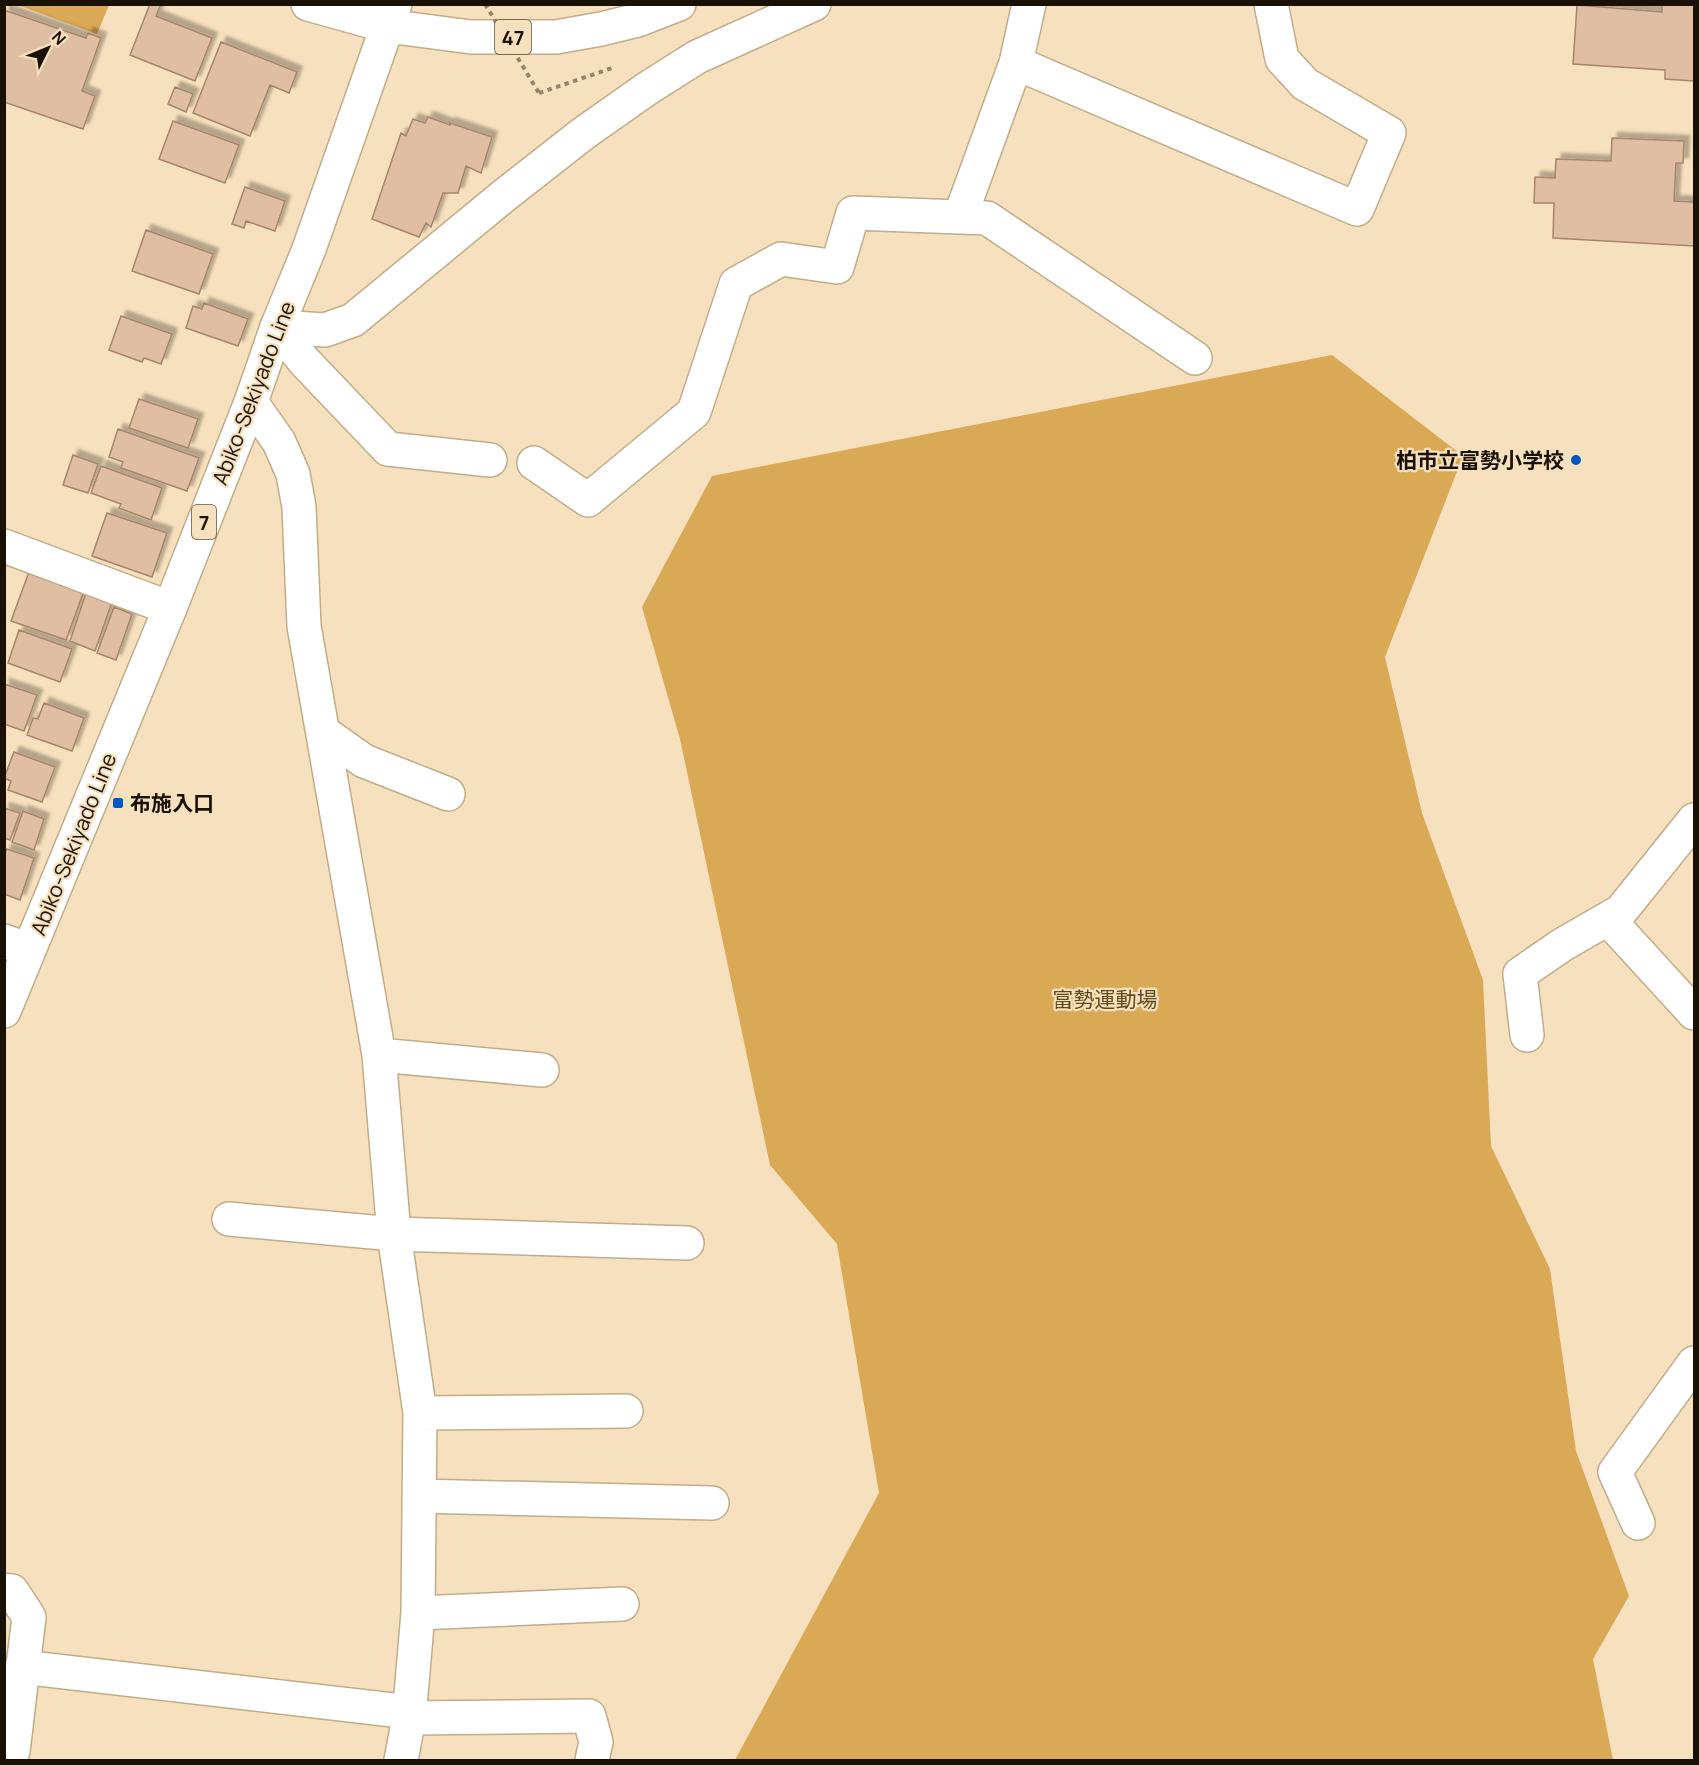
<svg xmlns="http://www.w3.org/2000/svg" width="1699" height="1765" font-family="Manrope,'Noto Sans JP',sans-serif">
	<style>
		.green { fill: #daa956 }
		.building { fill: #e0bea4; stroke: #a6856d; stroke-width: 1.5; filter: url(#shadow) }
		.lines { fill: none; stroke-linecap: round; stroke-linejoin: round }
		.minor-casing { stroke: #c1ac8a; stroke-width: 36 }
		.major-casing { stroke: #c1ac8a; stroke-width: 36 }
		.path { stroke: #95856c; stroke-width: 4; stroke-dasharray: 4.5 4.5; stroke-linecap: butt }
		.minor { stroke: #fff; stroke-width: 33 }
		.major { stroke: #fff; stroke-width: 33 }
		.path-bridge { stroke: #95856c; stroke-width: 4; stroke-dasharray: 4.5 4.5; stroke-linecap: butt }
		.poi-dot { fill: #0657c1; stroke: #f7e0bd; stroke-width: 2 }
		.labels { text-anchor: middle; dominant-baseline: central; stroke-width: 4.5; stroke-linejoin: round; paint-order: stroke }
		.shield { fill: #f7e0bd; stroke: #5c4f3c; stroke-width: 1.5 }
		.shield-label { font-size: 20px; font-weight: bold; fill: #191105 }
		.street-label { font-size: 21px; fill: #191105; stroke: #f7e0bd }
		.poi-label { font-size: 21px; font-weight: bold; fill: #191105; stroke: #f7e0bd; text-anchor: end }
		.park-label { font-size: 21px; fill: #61481d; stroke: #f7e0bd }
	</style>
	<defs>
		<filter id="shadow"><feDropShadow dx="5.5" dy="-5.5" stdDeviation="1.5" flood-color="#0004"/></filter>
	</defs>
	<rect width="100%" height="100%" fill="#f7e0bd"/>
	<!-- green -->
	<path class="green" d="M18 5H109L97 34Z
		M1332 355 1463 456 1385 657 1422 813 1483 980 1491 1146 1550 1269 1576 1451 1629 1596 1593 1659 1613 1760H735L879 1493 837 1244 770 1165 680 739 642 607 712 476Z"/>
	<!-- building -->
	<path class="building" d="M150 4H161L156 16 212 38 195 81 130 55Z
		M1662 4H1694V81L1665 79V70L1573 64 1577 5 1662 12Z
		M4 10 86 38 88 33 101 38 82 91 95 96 83 129 4 102Z
		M221 42 297 72 289 93 270 85 250 136 193 113Z
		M175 87 193 94 186 112 168 104Z
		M428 117 450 125V123L492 137 481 173 466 166 458 193H443L431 227 426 223 419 237 372 219 401 133 406 136 413 119 425 123Z
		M173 121 239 145 225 183 159 159Z
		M1612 138 1684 141 1683 163H1676L1674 201 1694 202V246L1553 238 1554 203H1534L1535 177 1555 178 1556 159 1611 161Z
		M245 187 285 201 275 231 246 221 244 228 232 224Z
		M146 230 213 254 199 294 132 271Z
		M204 303 248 319 238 346 186 328 193 306 202 309Z
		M121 316 172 334 161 364 144 358 142 362 109 350Z
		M139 399 198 419 188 448 129 428Z
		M118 429 199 458 187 491 121 468 123 462 109 457Z
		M73 455 98 464 88 493 63 485Z
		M101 466 162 488 151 520 119 508 121 504 91 493Z
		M107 513 167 533 152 577 92 556Z
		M29 572 84 591 66 640 11 621Z
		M86 593 112 602 95 651 70 641Z
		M114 607 132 614 116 660 97 653Z
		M19 630 72 649 60 682 8 663Z
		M4 684 37 695 24 731 4 724Z
		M44 703 84 718 72 751 27 735 33 718 38 719Z
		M14 752 55 767 42 802 8 790 11 781 4 778Z
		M4 808 20 813 10 840 4 838Z
		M23 811 44 819 34 850 12 842Z
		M7 849 34 858 20 900 4 894V855Z"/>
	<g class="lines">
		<!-- minor casing -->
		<g class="minor-casing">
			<path id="minor" d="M308 4 387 26
				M1016 63 1357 209 1389 133 1305 84 1282 59 1271 4
				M960 217 1016 63 1029 4
				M277 327 325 330 353 320 506 194 584 133 648 88 697 57 814 4
				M277 327 304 361 388 449 490 460
				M251 402 279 442 293 474 299 507 304 626 379 1055 394 1234 420 1413 418 1613 409 1718 401 1760
				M534 463 588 500 694 412 736 284 781 259 837 267 853 213 987 218 1195 358
				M4 546 170 608
				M323 732 364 761 448 794
				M1608 919 1694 1013
				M4 941 29 950
				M1527 1035 1520 974 1562 945 1621 911 1694 820
				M379 1055 542 1070
				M229 1219 394 1234 687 1243
				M420 1413 626 1411
				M419 1496 712 1503
				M1638 1523 1615 1472 1694 1363
				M4 1590 12 1591 29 1617 13 1751
				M418 1613 622 1604
				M22 1667 410 1712
				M409 1718 589 1716 596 1742 592 1760"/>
		</g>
		<!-- major casing -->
		<g class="major-casing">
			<path id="major" d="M387 26 471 37H556L601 29 638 20 679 4
				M4 1011 170 608 251 402 277 327 309 249 395 4"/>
		</g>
		<!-- path -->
		<path class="path" d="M539 93 615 67"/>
		<!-- minor -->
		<use href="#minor" class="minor"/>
		<!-- major -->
		<use href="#major" class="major"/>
		<!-- path-bridge -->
		<path class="path-bridge" d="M485 4 539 93"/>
	</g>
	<!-- markers -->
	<g class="poi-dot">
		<circle cx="1576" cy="460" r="6"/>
		<rect x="112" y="797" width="12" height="12" rx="3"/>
	</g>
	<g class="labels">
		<!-- shield labels -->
		<g class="shield">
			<rect x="495" y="20" width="36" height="34" rx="4.5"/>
			<rect x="192" y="505" width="24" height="34" rx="4.5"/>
		</g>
		<g class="shield-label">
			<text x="513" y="37">47</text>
			<text x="204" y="522">7</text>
		</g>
		<!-- street labels -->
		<g class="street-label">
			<text transform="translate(253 393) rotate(-69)">Abiko-Sekiyado Line</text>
			<text transform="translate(73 844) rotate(-68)">Abiko-Sekiyado Line</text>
		</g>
		<!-- poi labels -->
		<g class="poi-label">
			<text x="1564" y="460">柏市立富勢小学校</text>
			<text x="130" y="803" text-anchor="start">布施入口</text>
		</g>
		<!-- park labels -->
		<g class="park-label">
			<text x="1105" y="999">富勢運動場</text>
		</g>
	</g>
	<!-- border -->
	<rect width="1699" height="1765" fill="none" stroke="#191105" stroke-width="12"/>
	<!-- north arrow -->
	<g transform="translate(48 48) rotate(47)" stroke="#f7e0bd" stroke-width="4.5" paint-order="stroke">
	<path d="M0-4.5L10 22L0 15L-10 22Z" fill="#191105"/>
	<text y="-9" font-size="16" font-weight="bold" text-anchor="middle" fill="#191105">N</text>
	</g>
</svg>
